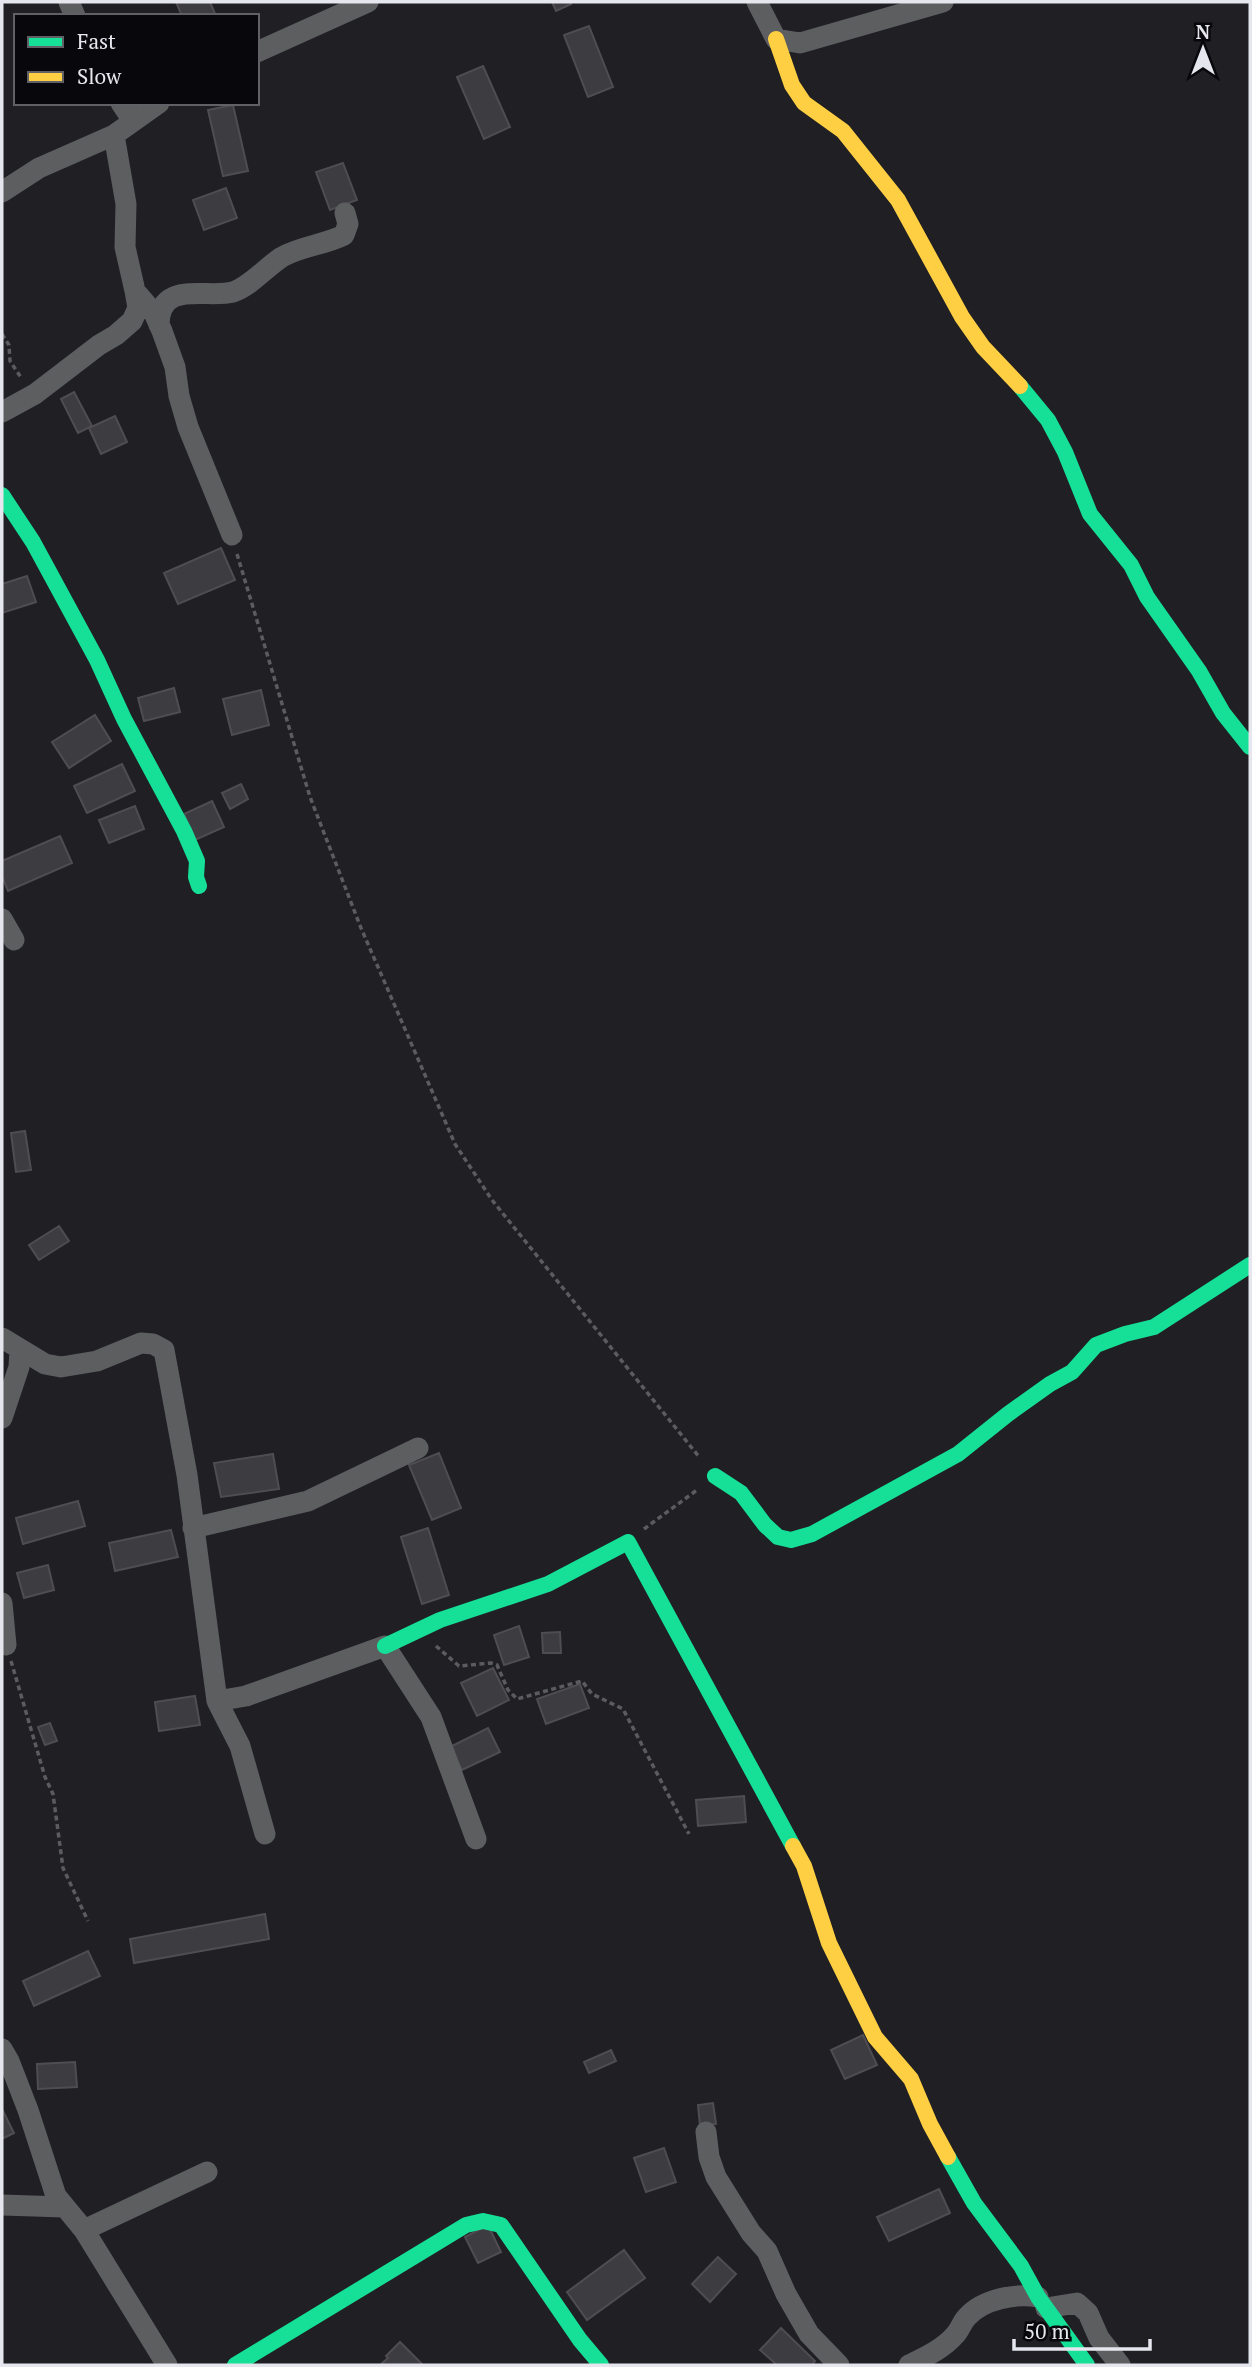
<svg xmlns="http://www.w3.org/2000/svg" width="1252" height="2367" font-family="'PT Serif',serif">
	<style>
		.building { fill: #3d3c40; stroke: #4f4d52; stroke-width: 2 }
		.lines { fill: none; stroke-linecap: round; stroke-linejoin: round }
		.path { stroke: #5b5c60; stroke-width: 3.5; stroke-dasharray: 5 3.5; stroke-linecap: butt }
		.street { stroke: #5d5e60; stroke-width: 21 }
		.fast { stroke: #16e098; stroke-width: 16 }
		.slow { stroke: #ffcf43; stroke-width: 16 }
	</style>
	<rect width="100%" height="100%" fill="#1f1f24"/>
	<!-- building -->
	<path class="building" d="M176 2H210L216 16H182Z
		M552 2H571V4L556 11Z
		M589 26 613 87 588 97 564 35Z
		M483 66 510 127 484 139 457 77Z
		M233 105 248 171 223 176 208 110Z
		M343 163 357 200 330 210 316 172Z
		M226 188 237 218 204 230 193 200Z
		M74 392 92 426 78 433 61 399Z
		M115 416 127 442 101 454 89 428Z
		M221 548 235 580 178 604 164 573Z
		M27 576 36 602 2 613V584Z
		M174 688 180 712 144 721 138 698Z
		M261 690 269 725 232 735 223 699Z
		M95 715 111 741 69 768 52 742Z
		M122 764 135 791 87 813 74 786Z
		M241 784 248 799 230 809 222 793Z
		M212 801 224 827 195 840 184 814Z
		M135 806 144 829 109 843 99 820Z
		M60 836 72 863 8 891 2 876V861Z
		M25 1131 31 1170 16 1172 11 1133Z
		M59 1226 69 1241 39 1260 29 1245Z
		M439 1453 461 1508 432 1520 409 1465Z
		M273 1454 279 1489 221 1497 214 1463Z
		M78 1501 85 1526 23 1544 16 1518Z
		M428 1528 449 1595 422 1604 401 1537Z
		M171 1530 178 1557 115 1571 109 1543Z
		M48 1565 54 1590 24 1598 17 1573Z
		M519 1626 529 1657 504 1665 494 1635Z
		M560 1632 561 1653H543L542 1633Z
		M493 1668 509 1700 477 1716 461 1683Z
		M580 1684 589 1708 546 1724 537 1699Z
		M195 1696 200 1725 159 1731 155 1702Z
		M50 1723 57 1741 45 1745 38 1727Z
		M488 1728 500 1752 462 1770 450 1747Z
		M744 1796 746 1822 698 1826 696 1800Z
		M265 1914 269 1939 134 1963 130 1939Z
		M88 1951 100 1976 34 2006 23 1981Z
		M863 2035 877 2065 845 2079 831 2050Z
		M611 2050 616 2061 589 2073 584 2062Z
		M75 2062 77 2087 38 2089 37 2064Z
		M713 2103 716 2124 700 2126 698 2105Z
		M2 2109 14 2133 2 2139Z
		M664 2148 676 2182 646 2192 634 2158Z
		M939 2189 950 2213 889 2241 877 2217Z
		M488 2225 501 2252 478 2263 465 2237Z
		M624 2250 645 2278 587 2320 567 2292Z
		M718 2257 736 2274 710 2302 692 2284Z
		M781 2328 815 2361 812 2365H777L760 2350Z
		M400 2342 423 2365H380L388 2358 386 2356Z"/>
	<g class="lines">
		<!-- path -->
		<path class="path" d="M2 334 9 345 10 361 22 379
			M237 554 310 797 361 928 455 1144 492 1200 700 1458
			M644 1529 697 1490
			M436 1646 459 1666 491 1663 497 1665 508 1690 517 1699 582 1681 592 1694 623 1709 689 1834
			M11 1661 45 1777 53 1794 63 1868 88 1921"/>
		<!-- street -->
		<path class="street" d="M69 2 75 16
			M757 2 776 39 800 43 943 2
			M257 52 368 2
			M121 103 133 121
			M114 135 126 204 125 247 135 291 154 313 162 331 175 367 179 396 188 427 232 535
			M2 192 39 168 114 135 159 103
			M159 325C159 279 207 299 233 292 251 286 266 267 282 257 301 246 324 245 344 235L348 224 345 213
			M2 412 35 394 99 345 116 335 132 321 138 308 135 291
			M2 919 14 940
			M2 1338 45 1364 61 1367 97 1361 141 1343 153 1344 164 1350 187 1475 217 1701 246 1696 385 1646 431 1717 476 1839
			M2 1418 19 1367 20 1349
			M193 1528 308 1501 418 1448
			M2 1603 6 1645
			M217 1701 240 1746 265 1834
			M2 2049 9 2061 28 2110 56 2196 84 2230 167 2365
			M706 2132 709 2157 716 2177 751 2233 767 2251 786 2294 809 2334 839 2365
			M2 2205 64 2207
			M84 2230 207 2172
			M1046 2308 1077 2303 1088 2313 1099 2338 1120 2365
			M909 2365C925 2357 943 2349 955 2335 960 2330 962 2322 967 2317 983 2299 1016 2293 1038 2297"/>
		<!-- fast -->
		<path class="fast" d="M1020 386 1048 420 1065 452 1090 514 1131 565 1147 597 1199 671 1223 713 1250 747
			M2 495 33 542 97 660 124 719 184 831 197 861 196 877 199 886
			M715 1476 741 1493 765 1525 778 1537 791 1540 812 1534 958 1454 1008 1414 1050 1384 1072 1372 1096 1345 1125 1334 1154 1327 1250 1265
			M385 1646 440 1620 548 1584 628 1542 793 1846
			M948 2157 974 2203 1021 2266 1038 2297 1087 2365
			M235 2365 466 2225 483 2221 501 2225 580 2340 601 2365"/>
		<!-- slow -->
		<path class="slow" d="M776 39 792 85 804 103 843 131 898 200 962 317 983 347 1020 386
			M793 1846 804 1866 829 1943 875 2037 911 2079 930 2124 948 2157"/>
	</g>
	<!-- border -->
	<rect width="1252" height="2367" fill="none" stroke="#e6e6ee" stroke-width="7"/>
	<!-- legend -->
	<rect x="14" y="14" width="245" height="91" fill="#07070c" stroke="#606066" stroke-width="2"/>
	<rect x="28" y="37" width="35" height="10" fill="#16e098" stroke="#606066" stroke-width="2"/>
	<text x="77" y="49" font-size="21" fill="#e6e6ee">Fast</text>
	<rect x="28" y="72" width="35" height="10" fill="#ffcf43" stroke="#606066" stroke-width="2"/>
	<text x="77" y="84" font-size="21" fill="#e6e6ee">Slow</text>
	<!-- north arrow -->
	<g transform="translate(1203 49)" stroke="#07070c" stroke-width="5" paint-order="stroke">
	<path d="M0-5L12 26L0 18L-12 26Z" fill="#e6e6ee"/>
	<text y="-10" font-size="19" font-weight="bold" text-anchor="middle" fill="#e6e6ee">N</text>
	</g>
	<!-- scale -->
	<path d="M1014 2339v10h136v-10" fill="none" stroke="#e6e6ee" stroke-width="3.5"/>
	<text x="1024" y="2339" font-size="21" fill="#e6e6ee" stroke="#07070c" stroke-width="5" paint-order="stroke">50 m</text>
</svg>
